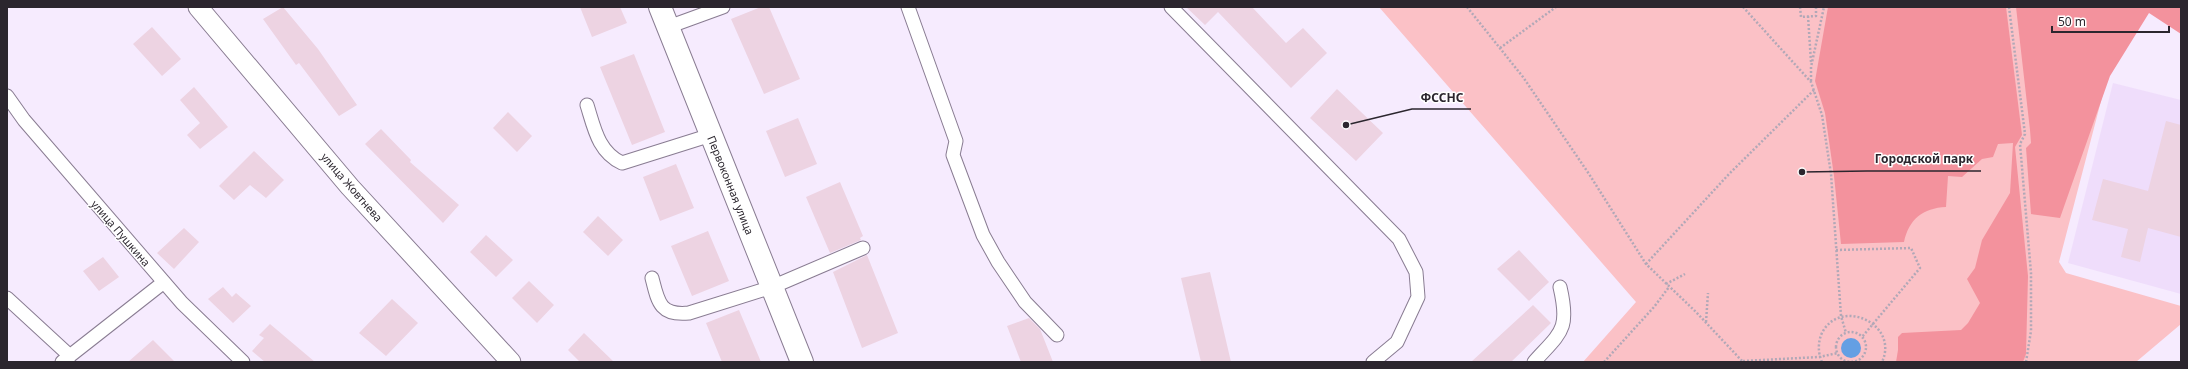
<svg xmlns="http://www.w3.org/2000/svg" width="2188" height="369" font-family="'Noto Sans',sans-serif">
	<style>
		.built { fill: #efddfb }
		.green { fill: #fbc1c6 }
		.forest { fill: #f3929d }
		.water { fill: #649fe3 }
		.building { fill: #edd3e2 }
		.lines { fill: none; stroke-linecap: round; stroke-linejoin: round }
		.street-casing { stroke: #897c92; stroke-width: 15 }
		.secondary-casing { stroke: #897c92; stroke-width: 21 }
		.highway-casing { stroke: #897c92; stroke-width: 24 }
		.path { stroke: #b1a8b7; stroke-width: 2.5; stroke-dasharray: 2 2; stroke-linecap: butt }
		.street { stroke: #fff; stroke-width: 13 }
		.secondary { stroke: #fff; stroke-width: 19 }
		.highway { stroke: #fff; stroke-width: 22 }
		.labels { text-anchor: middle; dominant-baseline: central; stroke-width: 3; stroke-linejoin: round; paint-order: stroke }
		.street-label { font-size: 11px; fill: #2b262e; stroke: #fff }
		.leader { fill: none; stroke: #2b262e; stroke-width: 1.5 }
		.callout-dot { fill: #2b262e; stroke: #fff; stroke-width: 1.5 }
		.callout-label { font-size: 12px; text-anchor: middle; font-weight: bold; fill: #2b262e; stroke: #fff; stroke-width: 3; stroke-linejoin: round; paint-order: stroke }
	</style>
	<rect width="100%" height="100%" fill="#f6ebfe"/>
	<!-- built -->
	<path class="built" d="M2113 83 2181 100V294L2068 263Z"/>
	<!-- green -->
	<path class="green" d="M1379 7H2092L2106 82 2059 262 2066 273 2181 306V324L2136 362H1583L1636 302Z"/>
	<!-- forest -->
	<path class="forest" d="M1828 7H2006L2022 135 2015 147 2028 276 2026 354 2023 362H1896L1898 350V337L1902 333 1961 330 1968 323 1980 303 1967 279 1975 268 1982 240 2010 193 2013 143 1998 144 1993 157 1982 159 1962 177 1948 176 1946 207C1923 208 1909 219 1904 242L1841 244 1834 176 1825 113 1815 81Z
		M2016 7H2181V34L2149 13 2110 76 2060 218 2031 214 2026 148 2031 143 2030 130Z"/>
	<!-- water -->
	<path class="water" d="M1841 348a10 10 0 1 1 20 0a10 10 0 1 1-20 0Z"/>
	<!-- building -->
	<path class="building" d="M283 7 318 49 357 105 339 116 299 63 296 65 263 19Z
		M580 7H620L627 23 592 37Z
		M761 7H769L800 79 764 94 731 19Z
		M1186 7H1252L1286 43 1303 28 1327 53 1291 88 1218 12 1205 25Z
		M152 27 181 59 162 76 133 44Z
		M634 54 665 132 632 145 600 67Z
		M194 87 228 127 200 149 187 135 200 123 180 100Z
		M1337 89 1383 133 1356 161 1310 118Z
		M508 112 532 136 517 152 493 128Z
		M798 118 817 164 785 177 766 131Z
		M2166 121 2181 125V237L2148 228 2140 262 2121 257 2128 229 2092 220 2103 179 2148 191Z
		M381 129 411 160 410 162 459 205 443 223 365 144Z
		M254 151 284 180 266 198 250 185 234 200 219 186Z
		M676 164 694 208 660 221 643 177Z
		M840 182 863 236 860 238 861 240 830 253 806 197Z
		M598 216 623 240 608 256 583 232Z
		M184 228 199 242 174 269 157 253Z
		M708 231 729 281 692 296 671 246Z
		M486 235 513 260 496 277 470 252Z
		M1519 250 1549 282 1529 301 1497 269Z
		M867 255 898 333 862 348 833 272Z
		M103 257 119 277 99 291 83 271Z
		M1210 272 1231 362H1201L1181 278Z
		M529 281 554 305 537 323 512 298Z
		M223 287 232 297 236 293 251 306 233 323 208 299Z
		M392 299 418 323 386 356 359 333Z
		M1533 305 1551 323 1511 362H1471Z
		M739 310 761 362H722L706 323Z
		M1029 318 1040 329 1053 362H1021L1007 326Z
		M270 324 315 362H265L252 351 264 338 259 335Z
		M584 333 614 362H580L568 350Z
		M153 340 175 362H128Z"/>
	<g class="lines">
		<!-- street casing -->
		<g class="street-casing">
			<path id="street" d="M908 7 956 141 953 155 983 235 998 262 1025 302 1057 335
				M1171 7 1399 239 1416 272 1418 297 1397 342 1373 362
				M668 27 723 7
				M7 96 24 120 182 303 243 362
				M587 105C594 127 598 152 622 163L711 135
				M652 278C658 302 660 316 689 313L772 287 863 248
				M7 298 70 356
				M62 362 164 282
				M1534 362C1561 332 1570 330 1560 287"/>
		</g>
		<!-- secondary casing -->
		<g class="secondary-casing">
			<path id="secondary" d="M198 7 350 187 511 362"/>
		</g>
		<!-- highway casing -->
		<g class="highway-casing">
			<path id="highway" d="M660 7 802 362"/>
		</g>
		<!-- path -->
		<path class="path" d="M1467 7 1523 77 1589 174 1646 264 1696 312 1743 362
			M1743 7 1811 82 1822 115 1831 174 1841 316 1846 333
			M1800 7 1801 17 1816 16V7
			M2009 7 2025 134 2020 144 2031 273V331L2026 362
			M1808 16 1811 62
			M1500 48 1556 7
			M1811 81V67L1824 7
			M1836 250 1911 248 1920 268 1862 337
			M1646 264 1729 174 1814 90
			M1666 284 1685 274
			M1706 322 1708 293
			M1836 347a15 15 0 1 1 30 0a15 15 0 1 1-30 0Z
			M1743 361 1819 357 1838 353
			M1604 362 1654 307 1669 287
			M1822 362C1818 353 1818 344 1821 335 1838 296 1900 323 1882 362"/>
		<!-- street -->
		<use href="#street" class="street"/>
		<!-- secondary -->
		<use href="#secondary" class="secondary"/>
		<!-- highway -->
		<use href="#highway" class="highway"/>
	</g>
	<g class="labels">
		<!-- street labels -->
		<g class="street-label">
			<text transform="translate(731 185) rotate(68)">Первоконная улица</text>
			<text transform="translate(352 187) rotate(49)">улица Жовтнева</text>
			<text transform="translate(121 233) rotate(49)">улица Пушкина</text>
		</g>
	</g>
	<!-- callouts -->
	<path class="leader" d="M1346 125L1412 109H1471M1802 172L1867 171H1981"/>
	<g class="callout-dot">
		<circle cx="1346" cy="125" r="4"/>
		<circle cx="1802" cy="172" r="4"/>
	</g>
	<g class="callout-label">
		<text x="1442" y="102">ФССНС</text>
		<text x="1924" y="163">Городской парк</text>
	</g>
	<!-- border -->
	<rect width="2188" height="369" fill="none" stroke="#2b262e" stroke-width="16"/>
	<!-- scale -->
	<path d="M2052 26v6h117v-6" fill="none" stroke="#2b262e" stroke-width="2"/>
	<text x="2058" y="26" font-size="12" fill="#2b262e" stroke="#ffffff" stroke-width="3" paint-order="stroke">50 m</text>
</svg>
